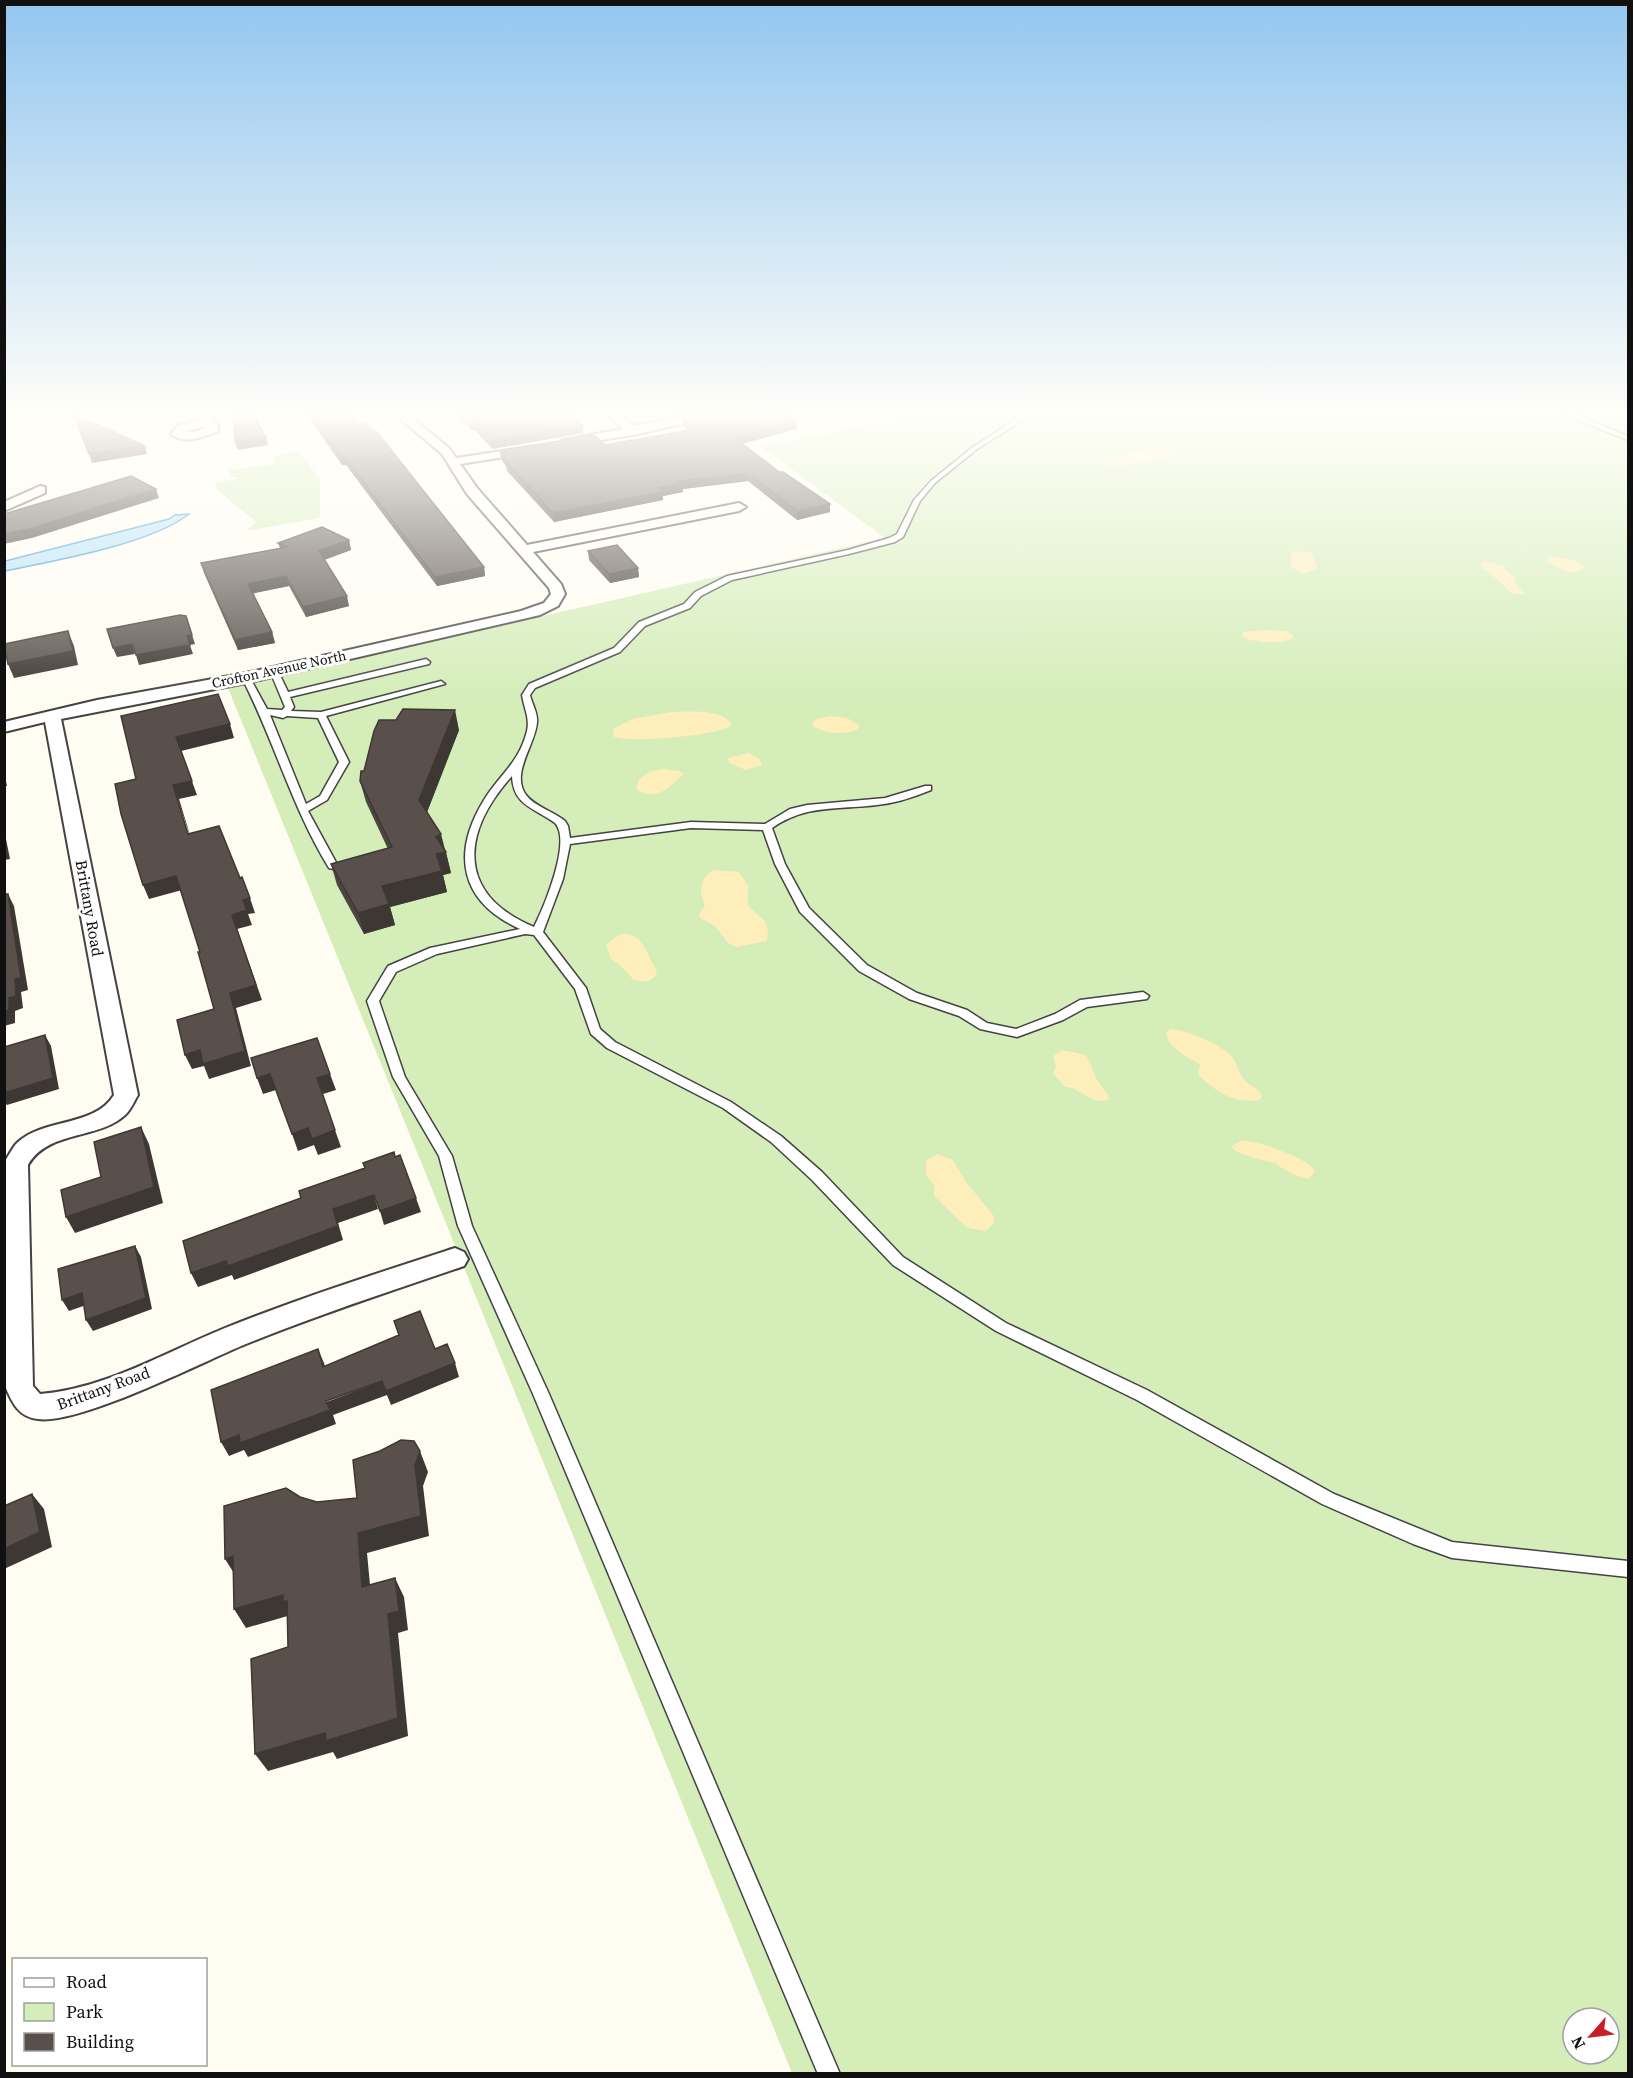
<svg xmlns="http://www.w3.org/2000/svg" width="1633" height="2078" font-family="'Source Serif 4',serif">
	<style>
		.green { fill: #d4edb9; fill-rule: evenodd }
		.sand { fill: #feeebc }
		.water { fill: #b4e1fa; stroke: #3698d5; stroke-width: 1.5 }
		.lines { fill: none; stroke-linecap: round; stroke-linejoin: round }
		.service-casing { stroke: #434343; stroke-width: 3 }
		.minor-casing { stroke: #434343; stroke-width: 4 }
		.service { fill: #fff; fill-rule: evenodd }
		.minor { fill: #fff; fill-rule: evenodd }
		.wall { fill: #4d4540 }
		.shaded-wall { fill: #3e3834 }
		.building { fill: #59504b; stroke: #3e3834; stroke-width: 1.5 }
		.labels { text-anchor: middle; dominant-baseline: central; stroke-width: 6; stroke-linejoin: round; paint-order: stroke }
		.far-street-label { font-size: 14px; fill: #101010; stroke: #fff }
		.street-label { font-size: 16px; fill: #101010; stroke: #fff }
	</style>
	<rect width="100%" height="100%" fill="#fffcf2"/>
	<!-- green -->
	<path class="green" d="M942 411H1628V2073H792L228 688 885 538 760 446ZM1573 2018H1609V2054H1573Z
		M297 450 320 479V518L246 531 256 522 215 488 216 483 241 478 232 477 229 470 274 464V457Z"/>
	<!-- sand -->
	<path class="sand" d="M1151 448H1171L1180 453C1162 457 1118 473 1101 463L1104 459Z
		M1296 551 1312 553 1317 567 1315 570 1303 573 1291 567V554Z
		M1550 556 1574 560 1585 566C1573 578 1560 568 1547 562Z
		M1485 561 1505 566 1506 571 1515 577V582L1525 594H1513C1502 584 1493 575 1481 567V562Z
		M1266 630 1287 631 1294 637C1283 646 1254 642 1242 637L1243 632Z
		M672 712C690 712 722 708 732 725 720 736 631 743 614 737L613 729 633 719Z
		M831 716 847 718 859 725 858 729C845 736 823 734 812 725L815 719Z
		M748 753 759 758 762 765 746 770 729 763 728 758Z
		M665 769 679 771 684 774C668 787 657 803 636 789L639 779 651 771Z
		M714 870 739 872 748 886V906L764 920 768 930 767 941 737 947 728 943 715 926 700 918 699 914 705 905C698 892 700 877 714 870Z
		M620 934C644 931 646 955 657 970 656 982 643 983 634 980L621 966 611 959 606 945Z
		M1170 1029C1185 1029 1225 1046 1233 1058 1237 1064 1239 1072 1243 1078 1248 1086 1259 1086 1262 1097L1259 1100C1233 1104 1216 1091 1198 1075L1200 1064C1188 1058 1167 1047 1166 1033Z
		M1062 1050 1086 1055 1098 1082 1109 1096 1108 1100C1090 1105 1081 1087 1065 1087L1053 1073 1056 1067 1053 1056Z
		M1241 1141C1255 1139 1310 1159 1315 1171L1309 1179C1299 1177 1283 1171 1276 1163 1261 1160 1248 1157 1234 1150L1232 1146Z
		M938 1154 953 1160 966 1182 993 1215 995 1222 986 1231 967 1228 934 1196V1185L926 1175V1160Z"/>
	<!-- water -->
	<path class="water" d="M189 514C151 544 54 561 5 571V561L169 519 175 515Z"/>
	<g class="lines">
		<!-- service casing -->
		<g class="service-casing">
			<path id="service" d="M1029 411H1037L977 449 935 483 920 501 903 537 895 542 849 554 732 580 701 596 690 608 645 626 620 652 535 688 530 695C532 704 538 713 537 722 536 744 510 773 526 795 535 807 553 811 565 821L568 826 570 838 691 822 765 824 790 809 807 805 885 798 925 786H931V790C914 797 896 803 877 805 837 810 807 804 772 828L785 864 809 908 867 965 917 993 967 1010 987 1023 1016 1029 1055 1014 1080 1000 1143 992 1149 996 1147 999 1087 1007 1063 1020 1017 1037 980 1029 959 1016 909 999 859 971 800 912 775 864 763 830 691 828 570 844 563 879 543 932 586 988 600 1029 615 1042 731 1102 781 1136 822 1172 903 1257 1006 1323 1147 1390 1334 1494 1452 1542 1628 1561V1577L1452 1558 1413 1544 1322 1504 1137 1400 996 1331 893 1265 812 1180 771 1142 723 1108 607 1048 591 1034 575 989 534 935 525 934 437 954 396 972 379 1001 405 1077 452 1156 472 1226 549 1394 840 2074H818L533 1394 458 1226 439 1156 393 1077 367 1001 388 966 430 948 520 929C460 902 451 854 484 800 500 774 519 763 527 731 530 718 524 708 522 695L529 684 614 648 639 622 684 604 695 592 727 576 848 550 889 538 897 534 914 500 931 481 973 447ZM512 776C513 806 535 808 555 823 572 841 544 907 534 927 456 894 461 833 512 776Z
				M1555 411H1565L1628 436V440Z
				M426 659 430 662 429 664 290 697 294 707 291 711 321 712 441 681 445 684 326 716 349 762 327 800 308 811 338 866 333 869 329 868C292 808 274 740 242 678L249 676 267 709 282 710 285 707 270 671 271 669H277L288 692ZM270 715 283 718 287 716 318 718 339 762 320 796 306 804Z"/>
		</g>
		<!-- minor casing -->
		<g class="minor-casing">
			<path id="minor" d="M208 411H219L211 421 218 425V431C204 437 184 445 171 434L177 426 199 421ZM203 427 206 428 195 432 185 431Z
				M391 411H404L450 449 456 458 534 446 536 449 530 453 460 464 477 488 527 545 739 503 746 507 739 511 533 552 561 584 565 594 558 606 540 615 246 683 61 719 138 1095C134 1101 131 1110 125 1115 98 1140 48 1130 28 1165L33 1386 40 1394C105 1389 166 1352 225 1328 300 1298 378 1273 455 1248L464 1252 468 1259 464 1266C391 1291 317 1315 246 1344 202 1362 80 1425 38 1419 18 1417 12 1402 5 1386L4 1163C8 1157 12 1148 17 1143 43 1118 95 1127 114 1095L45 722 4 732V722L97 700 246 673 521 611 544 603 551 594 549 588 467 494 442 454Z
				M604 411H616L635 426 715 411H740L633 435 562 446V440L623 429Z
				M40 486 45 487V493L4 511V502Z"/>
		</g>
		<!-- service -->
		<use href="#service" class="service"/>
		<!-- minor -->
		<use href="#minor" class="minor"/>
	</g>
	<!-- wall -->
	<path class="wall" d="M304 411H350L359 424 484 567 485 576 437 586 346 465H342Z
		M450 411H568L583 425V433L492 449 475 430 472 431 459 416 456 417Z
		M664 411H700L671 417Z
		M682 418 797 429 742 443 830 512 797 520 748 481 683 489V492L663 496V500L554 522 507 471 506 466 501 459 500 451 605 445 688 430 683 426Z
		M349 540 351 550 324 560 349 606 306 617 289 586 253 593 272 632 275 643 238 650 204 573 201 563 280 548 278 543Z
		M588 551 638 568 639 577 610 583 589 560Z
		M459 730 427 812 446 852 451 873 443 875 447 892 390 907 395 925 364 934 337 885 331 864 388 849 366 802 360 781 364 771Z"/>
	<!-- shaded-wall -->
	<path class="shaded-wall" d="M4 411H24L4 415Z
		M455 411H458L459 416 456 417Z
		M670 411H700L671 417Z
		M872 411H887L872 414Z
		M797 421V429L734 446V437Z
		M474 422 475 430 472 431 471 423Z
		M583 425V433L492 449 490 441Z
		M266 437 268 445 238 450 235 442Z
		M145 446 147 454 92 463 89 454Z
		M344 456 346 465H342L341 457Z
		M748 473V481L683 489V492L663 496V500L554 522 553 513 659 488 679 481Z
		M156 489 159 498 32 538 4 544V534Z
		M830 504V512L797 520V511Z
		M349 540 351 550 321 561 319 551Z
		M484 567 485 576 437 586 435 577Z
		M638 568 639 577 610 583 609 574Z
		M286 576 289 586 251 594 248 584Z
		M347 596 349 606 306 617 303 607Z
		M186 616 195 644 190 645 193 654 139 665 136 655 187 636Z
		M68 631 74 646 78 665 14 678 8 664Z
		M272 632 275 643 238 650 235 640Z
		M132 644 135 654 117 657 113 648Z
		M455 710 459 730 424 820 419 800Z
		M230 724 234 738 181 751 197 795 179 799 194 848 173 785 176 737Z
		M4 773 7 786H4Z
		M4 829 10 859 4 860Z
		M441 834 451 873 443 875 447 892 390 907 395 925 364 934 358 913 382 886 436 854V837Z
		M176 876 182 890 149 899 143 885Z
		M8 894 14 906 28 990 21 992 23 1008 15 1011V1023L4 1026Z
		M250 898 255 913 248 914 252 925 237 929 262 1000 236 1008 251 1066 209 1079 204 1066 192 1069 185 1055 230 993 232 915 243 900Z
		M45 1035 51 1046 59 1089 7 1105 4 1102V1093Z
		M270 1074 276 1090 263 1094 257 1078Z
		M330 1074 336 1090 323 1094 317 1078Z
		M141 1127 149 1144 163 1203 75 1233 66 1217 154 1187Z
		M308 1128 335 1130 341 1147 318 1155 314 1145 298 1151 292 1134Z
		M374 1195 378 1209 338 1223 343 1240 234 1280 232 1275 198 1287 191 1273 333 1209Z
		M416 1198 421 1212 384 1225 380 1211Z
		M135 1246 141 1257 152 1309 93 1331 86 1320Z
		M82 1293 89 1304 69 1311 62 1300Z
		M318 1349 324 1363 329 1381 323 1367Z
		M455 1363 459 1377 391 1405 387 1395 333 1415 336 1424 248 1457 244 1450 229 1456 221 1442 382 1381Z
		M420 1451 428 1472 423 1486 429 1536 367 1553 372 1606 362 1587 358 1533 415 1465Z
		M32 1494 44 1509 52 1547 4 1569V1549Z
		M233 1556 237 1578 225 1559Z
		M395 1578 404 1597 408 1630 398 1633 408 1736 337 1759 333 1752 268 1771 255 1754 388 1614Z
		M283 1595 298 1620 291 1615 246 1628 234 1609Z"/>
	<!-- building -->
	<path class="building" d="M233 411H250L266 437 235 442Z
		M308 411H350L359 424 364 423 373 431H376L484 567 435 577 344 456 341 457Z
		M460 411H568L583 425 490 441 474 422 471 423Z
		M711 411H783L797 421 734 437 779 472H783L830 504 797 511 748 473 679 481 682 483 659 488 663 492 553 513 506 462H509L500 451 594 435 605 445 696 429 682 418Z
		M73 413 145 446 89 454Z
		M131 476 156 489 29 529 4 534V514Z
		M322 527 349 540 319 551 347 596 303 607 286 576 248 584 272 632 235 640 201 563 287 547 278 543Z
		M617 545 638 568 609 574 588 551Z
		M180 615 186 616 192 635 187 636 190 645 136 655 132 644 113 648 107 629Z
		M68 631 73 651 8 664 4 644Z
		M218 694 230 724 176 737 192 781 173 785 188 834 219 826 240 878 242 877 250 898 243 900 247 910 232 915 256 985 230 993 245 1051 203 1064 200 1050 185 1055 177 1020 214 1009 198 952H200L176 876 143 885 121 814 115 784 136 779 121 716Z
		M403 709 455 710 419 800 441 834 436 837 446 852 436 854 442 871 382 886 389 904 358 913 331 864 392 847 360 781 361 771H364L374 731 379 720H396Z
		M4 894H8L21 978 15 979 16 996 9 998V1010L4 1012Z
		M45 1035 53 1078 4 1093V1047Z
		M317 1038 330 1074 317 1078 335 1130 312 1139 308 1128 292 1134 270 1074 257 1078 251 1058Z
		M141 1127 154 1187 66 1217 61 1190 101 1177 94 1142Z
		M394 1152 395 1157 400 1155 416 1198 380 1211 374 1195 333 1209 338 1226 228 1266 226 1261 191 1273 183 1241 301 1198 299 1191 365 1168 363 1163Z
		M135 1246 146 1298 86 1320 82 1293 62 1300 58 1269Z
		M420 1311 435 1349 447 1344 455 1363 386 1391 382 1381 326 1401 330 1410 240 1443 239 1435 221 1442 211 1390 318 1349 323 1367 399 1335 394 1321Z
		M401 1440 414 1441 420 1451 415 1465 421 1516 358 1533 362 1587 395 1578 399 1611 388 1614 398 1718 326 1741 325 1733 255 1754 251 1659 288 1647 287 1601 283 1602V1595L234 1609 233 1556 225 1559 224 1506 286 1488 300 1497 317 1502 357 1498 353 1460 380 1451Z
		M32 1494 40 1532 4 1549V1506Z"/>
	<!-- sky -->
	<linearGradient id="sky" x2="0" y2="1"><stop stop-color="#93c6ef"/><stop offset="0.59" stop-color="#fffef9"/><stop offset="1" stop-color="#fffef9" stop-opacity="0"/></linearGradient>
	<rect width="1633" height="702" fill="url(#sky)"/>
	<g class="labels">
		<!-- far-street labels -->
		<g class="far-street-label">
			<text transform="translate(279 669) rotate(-12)">Crofton Avenue North</text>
		</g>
		<!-- street labels -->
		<g class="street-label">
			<text transform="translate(90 908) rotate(80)">Brittany Road</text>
			<text transform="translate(103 1388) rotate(-20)">Brittany Road</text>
		</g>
	</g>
	<!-- border -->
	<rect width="1633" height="2078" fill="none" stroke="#101010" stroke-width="12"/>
	<!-- legend -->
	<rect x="12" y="1958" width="195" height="108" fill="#ffffff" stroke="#9f9f9f" stroke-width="1.5"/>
	<rect x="24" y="1978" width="30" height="9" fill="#ffffff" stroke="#9f9f9f" stroke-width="1.5"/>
	<text x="66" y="1988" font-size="18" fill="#101010">Road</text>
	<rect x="24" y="2003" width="30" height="18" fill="#d4edb9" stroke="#9f9f9f" stroke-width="1.5"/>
	<text x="66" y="2018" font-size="18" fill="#101010">Park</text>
	<rect x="24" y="2033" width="30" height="18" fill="#59504b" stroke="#9f9f9f" stroke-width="1.5"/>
	<text x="66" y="2048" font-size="18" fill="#101010">Building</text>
	<!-- north arrow -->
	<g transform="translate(1591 2036) rotate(242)"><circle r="28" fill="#ffffff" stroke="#9f9f9f" stroke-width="1.5"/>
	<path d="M0-4.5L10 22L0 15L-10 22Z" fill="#c91e29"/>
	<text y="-9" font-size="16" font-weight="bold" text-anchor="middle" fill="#101010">N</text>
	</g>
</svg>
